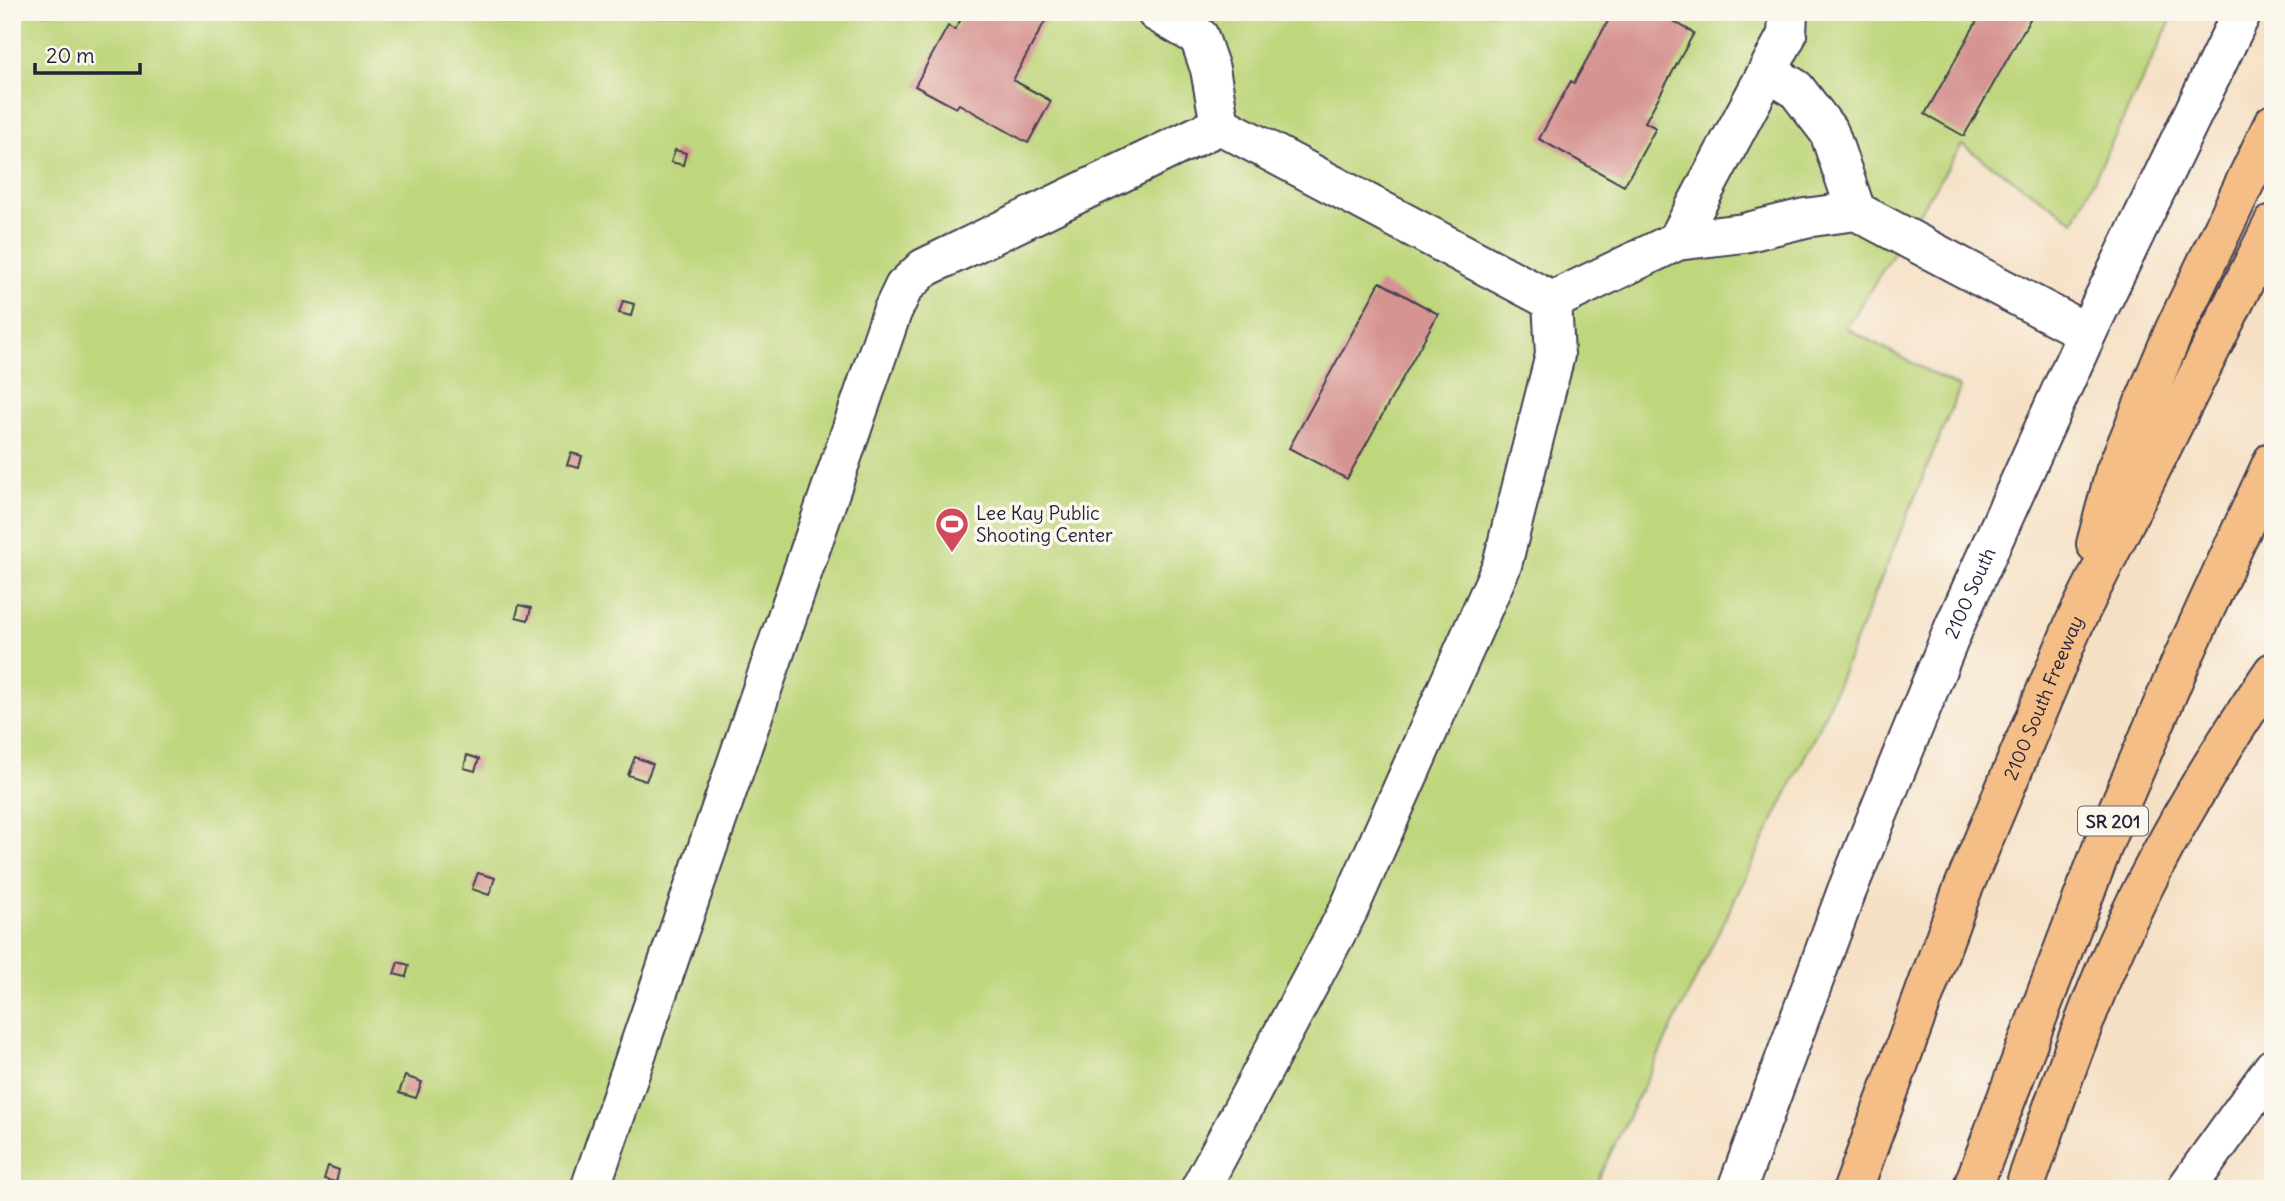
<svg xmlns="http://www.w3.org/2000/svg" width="2285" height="1201" font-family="Delius,sans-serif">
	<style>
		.green { fill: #bed67b; stroke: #707c5b; stroke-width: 2 }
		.building { fill: #d59391 }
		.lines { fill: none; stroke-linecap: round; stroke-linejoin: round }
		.minor-casing { stroke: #423e50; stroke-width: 42 }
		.highway-casing { stroke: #423e50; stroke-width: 42 }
		.minor { stroke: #fff; stroke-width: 38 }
		.highway { stroke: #f5be86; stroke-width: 38 }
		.labels { text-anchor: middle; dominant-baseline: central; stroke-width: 7; stroke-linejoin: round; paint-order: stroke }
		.shield { fill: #fbf7ec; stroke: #636270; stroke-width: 2 }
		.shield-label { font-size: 18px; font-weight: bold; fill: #22223b }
		.poi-label { font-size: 19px; fill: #22223b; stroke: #fbf7ec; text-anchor: start }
		.street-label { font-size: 19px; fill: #22223b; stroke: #fbf7ec }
	</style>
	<rect width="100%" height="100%" fill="#fbf7ec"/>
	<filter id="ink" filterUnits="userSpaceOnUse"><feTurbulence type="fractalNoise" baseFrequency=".0143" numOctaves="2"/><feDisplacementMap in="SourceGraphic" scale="14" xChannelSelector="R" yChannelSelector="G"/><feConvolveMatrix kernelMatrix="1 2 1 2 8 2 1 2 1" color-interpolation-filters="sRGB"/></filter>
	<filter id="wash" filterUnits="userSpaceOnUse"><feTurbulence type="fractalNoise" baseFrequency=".00686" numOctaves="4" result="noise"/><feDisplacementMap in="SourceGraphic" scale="28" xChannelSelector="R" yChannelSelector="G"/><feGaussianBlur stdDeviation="1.57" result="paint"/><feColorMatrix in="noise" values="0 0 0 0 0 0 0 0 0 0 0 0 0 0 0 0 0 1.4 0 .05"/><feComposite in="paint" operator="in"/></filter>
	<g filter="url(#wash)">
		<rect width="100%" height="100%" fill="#f5e0c5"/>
		<!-- green -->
		<path class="green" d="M12 12H2175L2074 221 1962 145 1846 328 1960 388 1823 719 1593 1189H12Z"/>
		<g id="blocks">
			<!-- building -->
			<path class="building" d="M965 12H1050L1013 80 1051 101 1028 143 959 104 956 108 915 86 948 26 955 30Z
				M1613 12H1657L1694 33 1645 122 1656 128 1624 186 1539 139 1571 81 1574 83Z
				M1982 12H2034L1964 136 1925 114Z
				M675 150 686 153 683 165 671 162Z
				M1380 282 1438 314 1347 479 1289 448Z
				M623 301 634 304 631 316 619 313Z
				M571 453 582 456 579 468 567 465Z
				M519 605 531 608 528 620 516 617Z
				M467 755 479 759 475 771 464 768Z
				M635 757 653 764 646 781 628 775Z
				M478 873 495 878 489 895 472 889Z
				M398 962 409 965 406 977 394 974Z
				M405 1076 422 1082 416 1098 399 1093Z
				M328 1166 339 1170 336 1182 324 1179Z"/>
		</g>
	</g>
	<g filter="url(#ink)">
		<use href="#blocks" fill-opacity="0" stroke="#423e50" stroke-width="2"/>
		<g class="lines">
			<!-- minor casing -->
			<g class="minor-casing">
				<g id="minor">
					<path d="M1156 12 1199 37 1210 69 1220 125"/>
					<path d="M1768 72 1796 89 1829 132 1856 211"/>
					<path d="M1677 241 1787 35 1788 12"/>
					<path d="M590 1189 892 312 904 287 924 268 1220 125 1552 301 1677 241 1744 233 1805 218 1856 211 2087 333"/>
					<path d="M1200 1189 1348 911 1502 565 1555 355 1552 301"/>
					<path id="s1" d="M1737 1189 1846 893 1955 625 2087 333 2242 12"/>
					<path d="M2186 1189 2273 1068"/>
				</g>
			</g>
			<!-- highway casing -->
			<g class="highway-casing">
				<g id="highway">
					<path d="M2096 544 2115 472 2174 331 2273 124"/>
					<path id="s2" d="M1853 1189 1962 891 2074 624 2273 224"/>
					<path d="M1972 1189 2107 835 2181 662 2273 461"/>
					<path d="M2024 1189C2053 1107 2081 1024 2116 945 2159 848 2213 759 2273 672"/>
				</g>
			</g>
			<!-- minor -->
			<use href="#minor" class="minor"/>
			<!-- highway -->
			<use href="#highway" class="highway"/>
		</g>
	</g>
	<!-- icons -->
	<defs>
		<g id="stadium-pin" transform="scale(1.75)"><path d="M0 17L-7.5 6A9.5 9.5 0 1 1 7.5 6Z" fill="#d1495b" stroke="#fbf7ec"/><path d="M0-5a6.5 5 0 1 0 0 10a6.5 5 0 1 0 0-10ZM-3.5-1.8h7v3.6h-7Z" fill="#fff"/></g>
	</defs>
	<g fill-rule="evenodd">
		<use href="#stadium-pin" x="952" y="524"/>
	</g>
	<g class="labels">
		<!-- shield labels -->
		<rect class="shield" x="2078" y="806.5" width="70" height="29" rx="5"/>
		<g class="shield-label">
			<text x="2113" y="821">SR 201</text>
		</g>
		<!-- poi labels -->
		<g class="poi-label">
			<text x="976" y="513">Lee Kay Public<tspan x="976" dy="22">Shooting Center</tspan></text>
		</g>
		<!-- street labels -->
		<g class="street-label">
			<text stroke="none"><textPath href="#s1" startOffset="640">2100 South</textPath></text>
			<text stroke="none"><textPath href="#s2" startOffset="527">2100 South Freeway</textPath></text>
		</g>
	</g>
	<!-- margin -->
	<rect width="2285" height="1201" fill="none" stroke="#fbf7ec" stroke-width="42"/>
	<!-- scale -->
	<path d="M35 63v10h105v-10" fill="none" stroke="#22223b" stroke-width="3.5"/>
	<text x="46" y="63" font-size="21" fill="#22223b" stroke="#fbf7ec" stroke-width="5" paint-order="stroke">20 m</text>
</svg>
